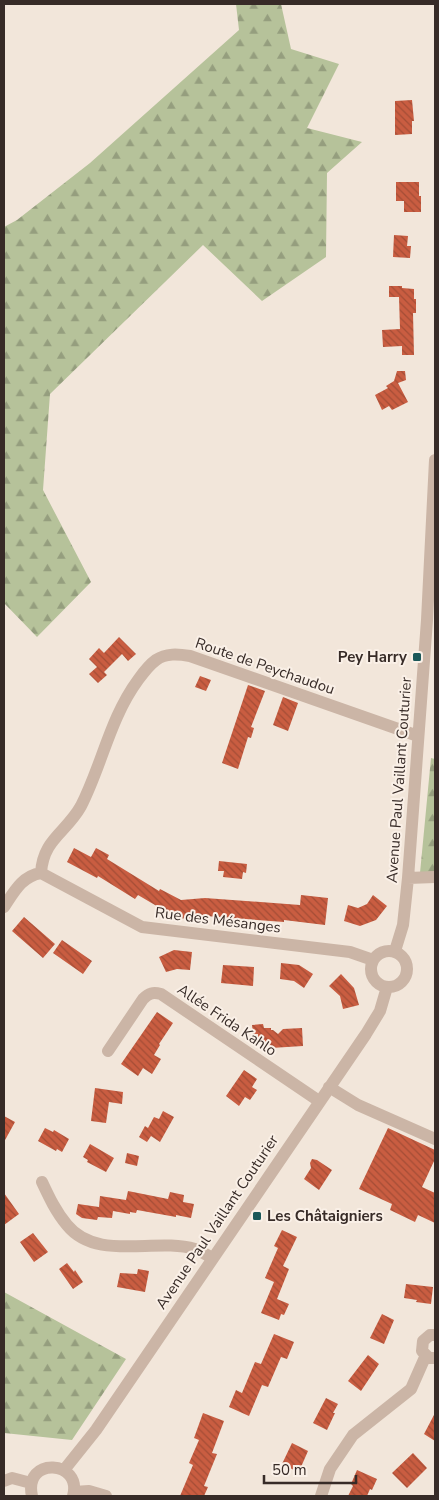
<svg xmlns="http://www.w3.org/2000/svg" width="439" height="1500" font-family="'Nunito Sans',sans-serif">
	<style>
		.forest { fill: url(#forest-firs) }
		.building { fill: url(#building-back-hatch) }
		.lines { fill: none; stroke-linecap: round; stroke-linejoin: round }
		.minor { stroke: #cbb5a6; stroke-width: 12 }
		.poi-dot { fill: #1b5859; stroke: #faf0e7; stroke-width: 2 }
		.labels { text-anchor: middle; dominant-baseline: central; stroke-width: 4; stroke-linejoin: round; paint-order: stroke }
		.poi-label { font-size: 15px; font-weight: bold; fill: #372b27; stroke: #faf0e7; text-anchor: end }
		.street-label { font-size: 15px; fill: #372b27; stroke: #faf0e7 }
	</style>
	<defs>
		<pattern id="forest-firs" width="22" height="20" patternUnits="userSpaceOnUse" patternTransform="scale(1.25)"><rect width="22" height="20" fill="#b6c29a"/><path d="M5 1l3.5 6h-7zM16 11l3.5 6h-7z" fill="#959e7e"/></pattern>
		<pattern id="building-back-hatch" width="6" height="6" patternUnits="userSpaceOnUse" patternTransform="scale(1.25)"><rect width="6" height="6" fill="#c95d41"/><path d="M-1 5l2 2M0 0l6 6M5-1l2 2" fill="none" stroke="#a44d36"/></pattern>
	</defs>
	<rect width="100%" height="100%" fill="#f2e6da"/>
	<!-- forest -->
	<path class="forest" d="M236 4H281L291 49 339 64 307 128 362 142 327 173 326 257 262 301 203 245 50 394 43 490 91 582 37 637 4 603V227L17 220 90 163 239 30Z
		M431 758 435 759V872L420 873Z
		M4 1292 126 1359 72 1440 4 1433Z"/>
	<!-- building -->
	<path class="building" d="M412 100 414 121H412V134L395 135V101Z
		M396 182H419V196H421V212H404V201H396Z
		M394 235 408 236 407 246H411L410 258 393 257Z
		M389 286H402V288L414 289V299H416V313H413L414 355H402V346L383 347 382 330 400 329 399 297H389Z
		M397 371H405L406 380 398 383 408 402 392 410 389 406 382 410 375 395 388 388 386 386 394 381Z
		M119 637 136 654 128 661 122 654 104 672 107 675 98 683 89 674 97 667 89 659 99 648 104 653Z
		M200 676 211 680 206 691 195 687Z
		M248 685 265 691 251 727 254 728 251 738 248 737 238 769 222 763Z
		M283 697 298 703 288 731 273 725Z
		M74 848 91 857 96 848 109 855 107 859 159 891 160 889 181 900 205 898 300 905 301 895 328 898 325 925 284 920V922L192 915V919L177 918 138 895 135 899 98 876 97 878 67 862Z
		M219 861 247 864 246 873 243 872 242 879 223 877 224 871H218Z
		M373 895 387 906 376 920 360 926 344 921 348 905 358 908 367 904Z
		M24 917 55 944 43 958 12 931Z
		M62 940 92 961 83 974 53 953Z
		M174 950 192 952 190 970 177 969 166 972 159 957Z
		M281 963 299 965 313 974 304 988 294 981 280 979Z
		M223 965 254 967 253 986 221 983Z
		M341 974 354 988 359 1005 343 1009 340 996 329 986Z
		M157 1012 173 1023 159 1044 160 1045 154 1055 161 1059 152 1074 143 1068 138 1076 121 1064Z
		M263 1024 264 1028H271V1030H273L278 1034 283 1029 302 1028 303 1046 271 1048V1045L264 1046V1041H258V1034H253L252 1025Z
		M244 1070 257 1079 252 1087 257 1090 250 1100 245 1097 239 1106 226 1096Z
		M95 1088 123 1092 122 1104 109 1102 106 1123 91 1121Z
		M163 1111 174 1117 160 1142 151 1136 147 1142 139 1137 145 1126 148 1128 154 1117 159 1119Z
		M4 1116 15 1122 4 1142Z
		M45 1128 53 1132 54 1130 69 1139 62 1152 57 1149 56 1151 38 1141Z
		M388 1128 435 1150V1159L422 1187 435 1193V1223L418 1215 415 1222 390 1210 392 1204 359 1189Z
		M90 1144 114 1158 106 1172 87 1162 88 1160 83 1157Z
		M127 1153 139 1156 137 1166 125 1163Z
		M312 1159 317 1160 332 1170 319 1190 304 1179 311 1168 310 1163Z
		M128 1191 168 1199 170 1192 184 1195 183 1202 194 1204 191 1218 176 1215V1217L137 1210 136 1213 130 1212V1214L113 1211 112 1218 98 1217 97 1220 82 1218 76 1214 78 1204 99 1207 100 1196 126 1200Z
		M4 1193 19 1214 4 1225Z
		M282 1230 297 1237 283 1266 289 1269 277 1299 289 1304 284 1315 281 1314 279 1320 261 1313 274 1282 265 1278 278 1248 274 1246Z
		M33 1233 48 1252 34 1262 20 1242Z
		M67 1263 74 1272 75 1270 83 1282 73 1289 59 1269Z
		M138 1269 149 1271 145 1292 117 1287 120 1273 137 1274Z
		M406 1284 433 1287 431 1304 416 1302 417 1300 404 1298Z
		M382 1314 394 1320 384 1344 370 1338Z
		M274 1334 294 1342 287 1359 281 1357 268 1387 262 1385 249 1416 229 1407 236 1390 242 1393 255 1362 261 1364Z
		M368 1355 379 1364 361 1391 348 1381Z
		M326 1398 338 1404 333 1413H335L327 1430 313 1423Z
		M203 1413 224 1421 212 1453 217 1454 204 1486 208 1487 204 1496H180L193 1465 189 1463 199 1440 194 1438Z
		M435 1413V1441L424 1434Z
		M292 1443 308 1451 301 1467 298 1466 296 1471 282 1464Z
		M413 1453 427 1468 407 1488 392 1473Z
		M357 1470 377 1479 372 1490 370 1489 367 1496H348L353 1486 351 1484Z"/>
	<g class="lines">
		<!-- minor -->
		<path class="minor" d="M41 873C43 839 66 833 81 806 102 765 110 718 138 680 143 673 149 665 156 660 166 653 178 654 190 656L418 736
			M41 873 142 927 350 952 373 960
			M408 878 435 877
			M4 907C14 892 22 876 41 873
			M371 969a18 18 0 1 1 36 0a18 18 0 1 1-36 0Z
			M395 951 403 925 408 878 427 620 435 460
			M108 1051 143 999C149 993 153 992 161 994L319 1101
			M329 1087 358 1105 435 1139
			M42 1182C49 1197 56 1212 67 1225 97 1262 155 1237 195 1249 201 1251 207 1255 212 1258
			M435 1335H430L423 1341 422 1351 429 1358H435
			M64 1470 96 1430 366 1034 380 1011 387 987
			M4 1481 12 1478 31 1483
			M74 1492 89 1491 106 1496
			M32 1496C23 1456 83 1460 73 1496
			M321 1496 330 1469 353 1435 411 1389 426 1355"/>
	</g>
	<!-- markers -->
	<g class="poi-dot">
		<rect x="412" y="652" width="10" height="10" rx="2.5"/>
		<rect x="252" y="1211" width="10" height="10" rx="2.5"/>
	</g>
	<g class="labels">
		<!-- poi labels -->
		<g class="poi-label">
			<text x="407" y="657">Pey Harry</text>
			<text x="267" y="1216" text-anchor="start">Les Châtaigniers</text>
		</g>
		<!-- street labels -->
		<g class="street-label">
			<text transform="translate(265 666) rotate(19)">Route de Peychaudou</text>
			<text transform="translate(399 780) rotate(-86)">Avenue Paul Vaillant Couturier</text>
			<text transform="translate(218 920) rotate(7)">Rue des Mésanges</text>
			<text transform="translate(227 1020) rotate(34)">Allée Frida Kahlo</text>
			<text transform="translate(217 1222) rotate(-56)">Avenue Paul Vaillant Couturier</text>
		</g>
	</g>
	<!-- border -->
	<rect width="439" height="1500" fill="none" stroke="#372b27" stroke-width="10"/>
	<!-- scale -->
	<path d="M264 1475v8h92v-8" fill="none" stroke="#372b27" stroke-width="2.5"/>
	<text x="272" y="1475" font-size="15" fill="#372b27" stroke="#faf0e7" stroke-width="4" paint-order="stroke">50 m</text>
</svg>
